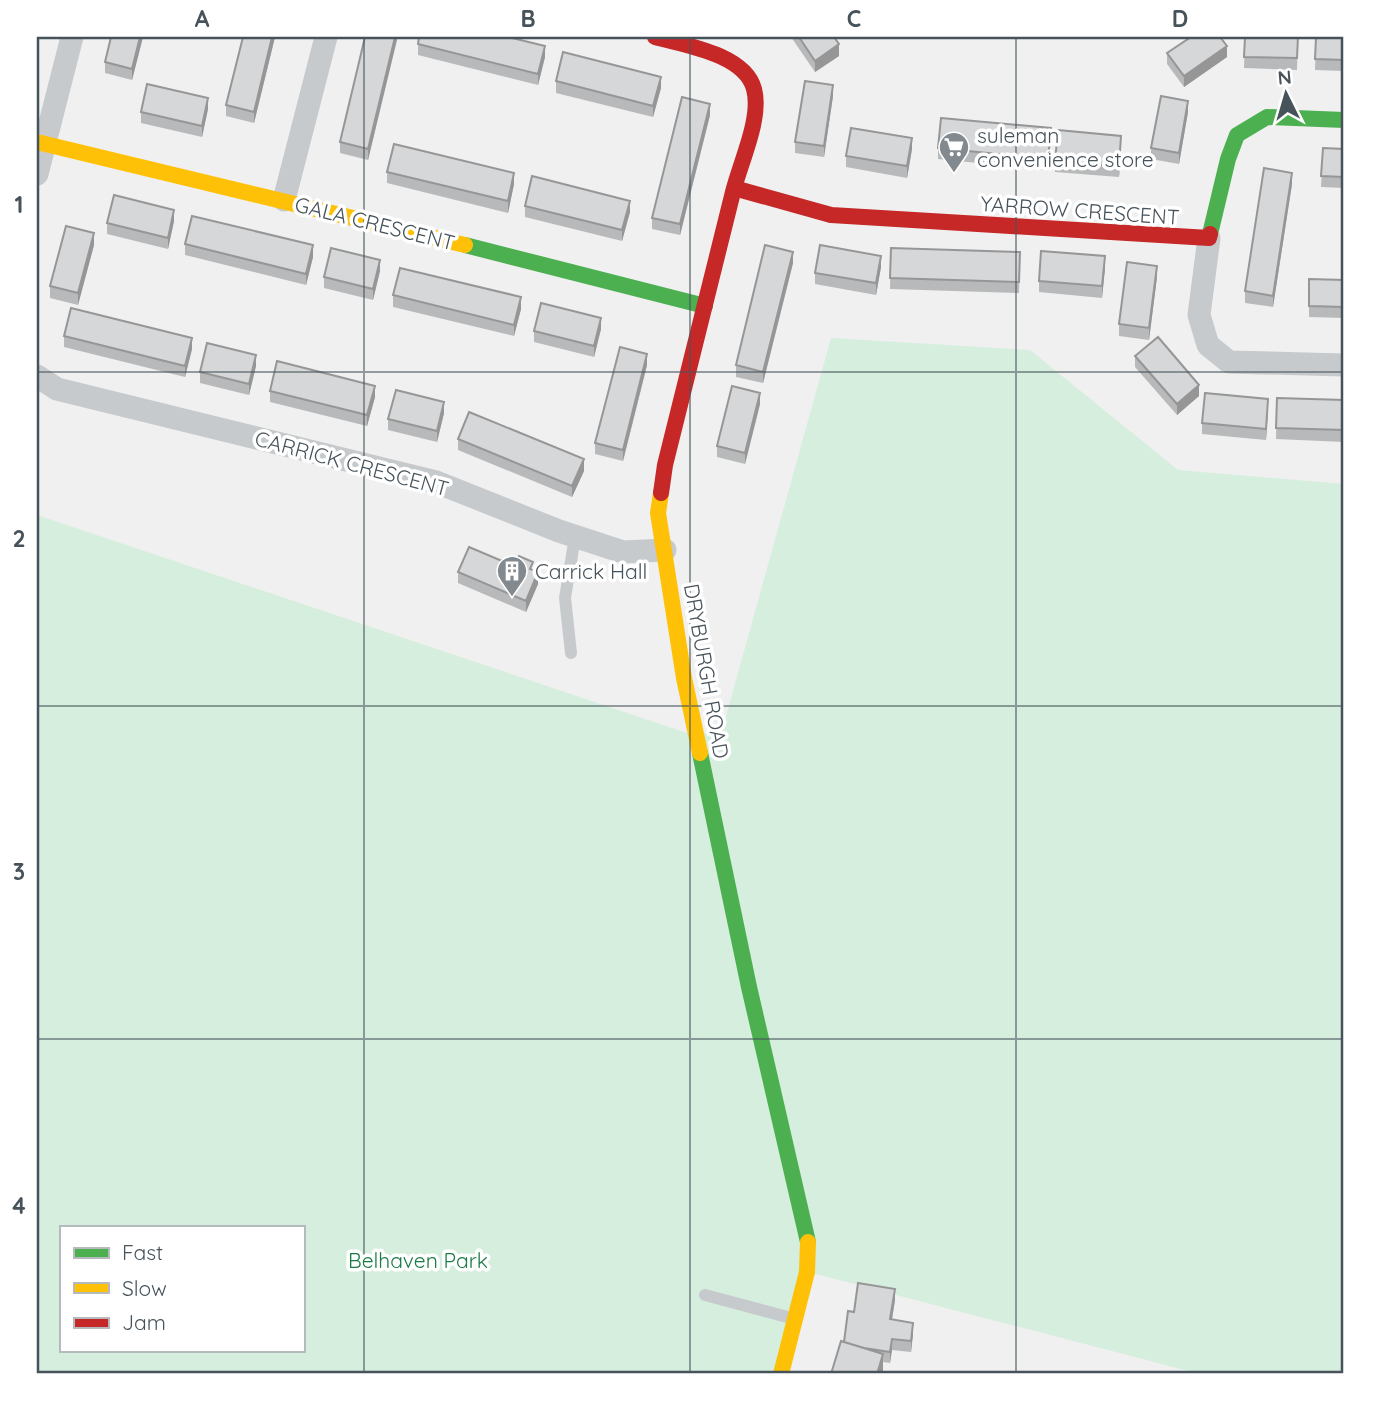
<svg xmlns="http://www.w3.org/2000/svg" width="1381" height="1411" font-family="Quicksand,sans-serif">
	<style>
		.green { fill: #d5eede; fill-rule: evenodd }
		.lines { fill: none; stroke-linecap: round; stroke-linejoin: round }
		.lane { stroke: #c7cacc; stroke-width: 12 }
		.street { stroke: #c7cacc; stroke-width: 23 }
		.fast { stroke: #4caf50; stroke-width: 16 }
		.slow { stroke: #ffc107; stroke-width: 16 }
		.jam { stroke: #c62828; stroke-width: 16 }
		.wall { fill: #b8b9ba }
		.shaded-wall { fill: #969697 }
		.building { fill: #d6d7d8; stroke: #969697; stroke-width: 2 }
		.grid { fill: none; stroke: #47535b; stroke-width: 2; stroke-opacity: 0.55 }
		.labels { text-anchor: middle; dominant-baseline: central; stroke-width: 7; stroke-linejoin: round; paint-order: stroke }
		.poi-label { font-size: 21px; fill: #47535b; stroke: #fff; text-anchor: start }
		.street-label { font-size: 21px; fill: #47535b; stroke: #fff }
		.park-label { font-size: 21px; fill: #1b7a46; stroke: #fff }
		.neatline { fill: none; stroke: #47535b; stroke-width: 2.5 }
		.grid-label { font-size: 23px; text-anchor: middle; font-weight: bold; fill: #47535b }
	</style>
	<rect width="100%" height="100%" fill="#f0f0f0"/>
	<!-- green -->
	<path class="green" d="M831 338 1030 350 1178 470 1344 484V1374H1200L808 1272 781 1374H37V515L696 736 723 727ZM61 1227H303V1350H61Z"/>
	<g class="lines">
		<!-- lane -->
		<path class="lane" d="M571 653 565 598 575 537
			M705 1295 795 1319"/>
		<!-- street -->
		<path class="street" d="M37 174 72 37
			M284 200 326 37
			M1209 238 1199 315 1208 345 1229 362 1344 365
			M37 376 57 389 436 482 559 531 623 552 665 550"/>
		<!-- fast -->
		<path class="fast" d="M1210 234 1228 159 1237 135 1267 117 1344 120
			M465 245 705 306
			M700 753 749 987 808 1242"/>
		<!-- slow -->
		<path class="slow" d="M37 142 465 245
			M661 493 658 513 684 678 700 753
			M781 1374 807 1272 808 1242"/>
		<!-- jam -->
		<path class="jam" d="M655 37C684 45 745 54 754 89 762 118 740 163 733 192 710 283 688 374 665 465L661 493
			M734 188 831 215 1209 238 1210 234"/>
	</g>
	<!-- wall -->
	<path class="wall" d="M143 37 132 80 105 73V62Z
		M243 37H275L254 123 226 116V105Z
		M397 37 368 160 340 153V142Z
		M791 37H834L839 56 815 72Z
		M1245 37H1298L1297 70 1244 68Z
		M1316 37H1344V71L1315 70Z
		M418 44 545 57 538 85 418 55Z
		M1167 53 1227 57 1184 87 1167 64Z
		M556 81 661 88 653 117 556 93Z
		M833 96 824 157 795 153V142Z
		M208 109 202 137 141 123V112Z
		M1188 112 1179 164 1151 159V148Z
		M710 115 680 235 652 229V218Z
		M1051 139 1048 170 938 159V148Z
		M1121 147 1119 177 1055 172V161Z
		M1323 148 1344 149V188L1321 187Z
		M912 149 907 178 846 167V156Z
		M387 172 514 184 508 213 387 183Z
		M1292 184 1273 307 1245 303V291Z
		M525 206 630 212 622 241 525 217Z
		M174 221 168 249 107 234V223Z
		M185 244 313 257 306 285 185 255Z
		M94 245 78 305 50 298V286Z
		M891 248 1020 252 1019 293 890 289Z
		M793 263 763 383 736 377V365Z
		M881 267 876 295 815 284V273Z
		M1105 268 1102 298 1039 292V281Z
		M380 271 373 300 324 288V277Z
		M1157 277 1149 340 1119 336V324Z
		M1309 279 1344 280V318L1309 317Z
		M393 295 521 309 514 336 393 307Z
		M601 329 594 357 534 342V331Z
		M64 336 192 349 185 377 64 347Z
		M1135 356 1199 396 1177 415 1135 367Z
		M647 365 623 461 595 454V443Z
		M256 366 249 395 200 383V372Z
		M270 391 375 397 367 426 270 402Z
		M1277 398 1344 400V442L1276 439Z
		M760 404 745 464 717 457V446Z
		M1268 410 1266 440 1202 434V423Z
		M444 413 437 442 388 430V419Z
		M458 439 584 471 572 497 458 450Z
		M514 566 533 571 538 584 526 612 458 583V572Z
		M895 1300 892 1320 913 1334 911 1352 892 1350 890 1363 883 1362V1374L844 1342 854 1312Z"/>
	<!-- shaded-wall -->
	<path class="shaded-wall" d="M140 37H143L132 80V69Z
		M272 37H275L254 123V112Z
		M395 37H397V40L368 160V149Z
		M839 44V56L815 72V61Z
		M545 46V57L538 85V74Z
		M1227 46V57L1184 87V76Z
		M661 77V88L653 117V106Z
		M833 85V96L824 157V146Z
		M208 98V109L202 137V126Z
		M1188 101V112L1179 164V153Z
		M710 104V115L680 235V224Z
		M1051 128V139L1048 170V159Z
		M1121 136V147L1119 177V166Z
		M912 138V149L907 178V166Z
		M514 173V184L508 213V201Z
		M1292 173V184L1273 307V296Z
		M630 201V212L622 241V230Z
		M174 210V221L168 249V238Z
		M94 233V245L78 305V293Z
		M313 245V257L306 285V274Z
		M793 252V263L763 383V372Z
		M881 256V267L876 295V283Z
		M1105 256V268L1102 298V286Z
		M380 260V271L373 300V289Z
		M1157 266V277L1149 340V328Z
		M521 297V309L514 336V325Z
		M601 318V329L594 357V346Z
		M192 338V349L185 377V366Z
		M647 354V365L623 461V450Z
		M256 355V366L249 395V384Z
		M1199 385V396L1177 415V404Z
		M375 386V397L367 426V415Z
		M760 393V404L745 464V453Z
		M1268 399V410L1266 440V429Z
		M444 402V413L437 442V431Z
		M584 459V471L572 497V486Z
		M538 572V584L526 612V601Z
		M895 1289V1300L890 1330V1319Z
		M913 1323V1334L911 1352V1341Z
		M892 1339V1350L890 1363V1352Z
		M883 1354V1374H877Z"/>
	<!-- building -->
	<path class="building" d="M111 37H140L132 69 105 62Z
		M243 37H272L254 112 226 105Z
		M365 37H395L368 149 340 142Z
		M419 37H508L545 46 538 74 418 44Z
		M799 37H834L839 44 815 61Z
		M1191 37H1220L1227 46 1184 76 1167 53Z
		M1245 37H1298L1297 58 1244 57Z
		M1316 37H1344V60L1315 59Z
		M563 52 661 77 653 106 556 81Z
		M805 81 833 85 824 146 795 142Z
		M147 84 208 98 202 126 141 112Z
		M1161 96 1188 101 1179 153 1151 148Z
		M682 97 710 104 680 224 652 218Z
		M941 118 1051 128 1048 159 938 148Z
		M851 128 912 138 907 166 846 156Z
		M1058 130 1121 136 1119 166 1055 161Z
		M394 144 514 173 508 201 387 172Z
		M1323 148 1344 149V177L1321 176Z
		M1264 168 1292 173 1273 296 1245 291Z
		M532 176 630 201 622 230 525 206Z
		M114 195 174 210 168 238 107 223Z
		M192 216 313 245 306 274 185 244Z
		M66 226 94 233 78 293 50 286Z
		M765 245 793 252 763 372 736 365Z
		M820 245 881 256 876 283 815 273Z
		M331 248 380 260 373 289 324 277Z
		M891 248 1020 252 1019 282 890 278Z
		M1041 251 1105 256 1102 286 1039 281Z
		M1127 262 1157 266 1149 328 1119 324Z
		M400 268 521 297 514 325 393 295Z
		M1309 279 1344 280V307L1309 306Z
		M541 303 601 318 594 346 534 331Z
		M71 308 192 338 185 366 64 336Z
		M1158 337 1199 385 1177 404 1135 356Z
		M207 343 256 355 249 384 200 372Z
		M620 347 647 354 623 450 595 443Z
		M277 361 375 386 367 415 270 391Z
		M732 386 760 393 745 453 717 446Z
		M396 390 444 402 437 431 388 419Z
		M1205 393 1268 399 1266 429 1202 423Z
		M1277 398 1344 400V430L1276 428Z
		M469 412 584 459 572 486 458 439Z
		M469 547 514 566 519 556 533 562 530 569 538 572 526 601 458 572Z
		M858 1283 895 1289 890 1319 913 1323 911 1341 892 1339 890 1352 864 1348 844 1342 848 1311 854 1312Z
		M841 1341 883 1354 877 1374H831Z"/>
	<!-- grid -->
	<path class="grid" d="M364 37V1374M690 37V1374M1016 37V1374M37 372H1344M37 706H1344M37 1039H1344"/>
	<!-- icons -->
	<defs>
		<g id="supermarket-pin" transform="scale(1.575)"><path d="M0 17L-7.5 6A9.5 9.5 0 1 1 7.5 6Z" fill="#828a8f" stroke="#fff"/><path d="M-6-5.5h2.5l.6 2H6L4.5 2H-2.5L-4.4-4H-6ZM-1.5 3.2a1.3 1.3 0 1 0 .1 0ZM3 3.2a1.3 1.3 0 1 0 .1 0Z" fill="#fff"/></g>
		<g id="building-pin" transform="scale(1.575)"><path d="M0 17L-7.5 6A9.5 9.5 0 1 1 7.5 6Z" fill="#828a8f" stroke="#fff"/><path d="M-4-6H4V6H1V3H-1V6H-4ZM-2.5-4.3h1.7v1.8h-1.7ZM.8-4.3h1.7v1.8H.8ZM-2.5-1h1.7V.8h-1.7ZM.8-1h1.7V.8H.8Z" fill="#fff"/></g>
	</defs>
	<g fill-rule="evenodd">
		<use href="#supermarket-pin" x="954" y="147"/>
		<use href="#building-pin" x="512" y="571"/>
	</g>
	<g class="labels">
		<!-- poi labels -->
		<g class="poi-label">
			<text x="977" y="135">suleman<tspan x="977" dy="24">convenience store</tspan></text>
			<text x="535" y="571">Carrick Hall</text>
		</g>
		<!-- street labels -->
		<g class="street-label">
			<text transform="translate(1080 210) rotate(4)">YARROW CRESCENT</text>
			<text transform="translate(375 223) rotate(14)">GALA CRESCENT</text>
			<text transform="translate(352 463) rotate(15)">CARRICK CRESCENT</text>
			<text transform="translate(707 671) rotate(80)">DRYBURGH ROAD</text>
		</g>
		<!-- park labels -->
		<g class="park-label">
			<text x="418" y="1260">Belhaven Park</text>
		</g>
	</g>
	<!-- border -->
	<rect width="1381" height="1411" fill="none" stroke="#ffffff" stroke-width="77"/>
	<!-- legend -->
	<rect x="60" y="1226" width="245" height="126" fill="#ffffff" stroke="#b5babd" stroke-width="2"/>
	<rect x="74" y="1248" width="35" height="10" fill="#4caf50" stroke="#b5babd" stroke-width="2"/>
	<text x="122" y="1260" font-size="21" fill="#47535b">Fast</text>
	<rect x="74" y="1283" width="35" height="10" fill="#ffc107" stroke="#b5babd" stroke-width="2"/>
	<text x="122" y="1296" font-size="21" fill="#47535b">Slow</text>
	<rect x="74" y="1318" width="35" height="10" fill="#c62828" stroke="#b5babd" stroke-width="2"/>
	<text x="122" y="1330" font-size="21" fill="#47535b">Jam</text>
	<!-- north arrow -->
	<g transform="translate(1286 94) rotate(355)" stroke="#ffffff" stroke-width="5" paint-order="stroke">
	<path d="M0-5L12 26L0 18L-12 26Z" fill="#47535b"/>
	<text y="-10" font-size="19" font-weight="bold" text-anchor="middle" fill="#47535b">N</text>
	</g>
	<rect x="38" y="38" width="1304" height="1334" class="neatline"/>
	<g class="grid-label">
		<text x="202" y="27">A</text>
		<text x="528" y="27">B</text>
		<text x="854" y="27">C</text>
		<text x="1180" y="27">D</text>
		<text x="19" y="213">1</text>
		<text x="19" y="547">2</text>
		<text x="19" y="880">3</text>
		<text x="19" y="1214">4</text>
	</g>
</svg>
